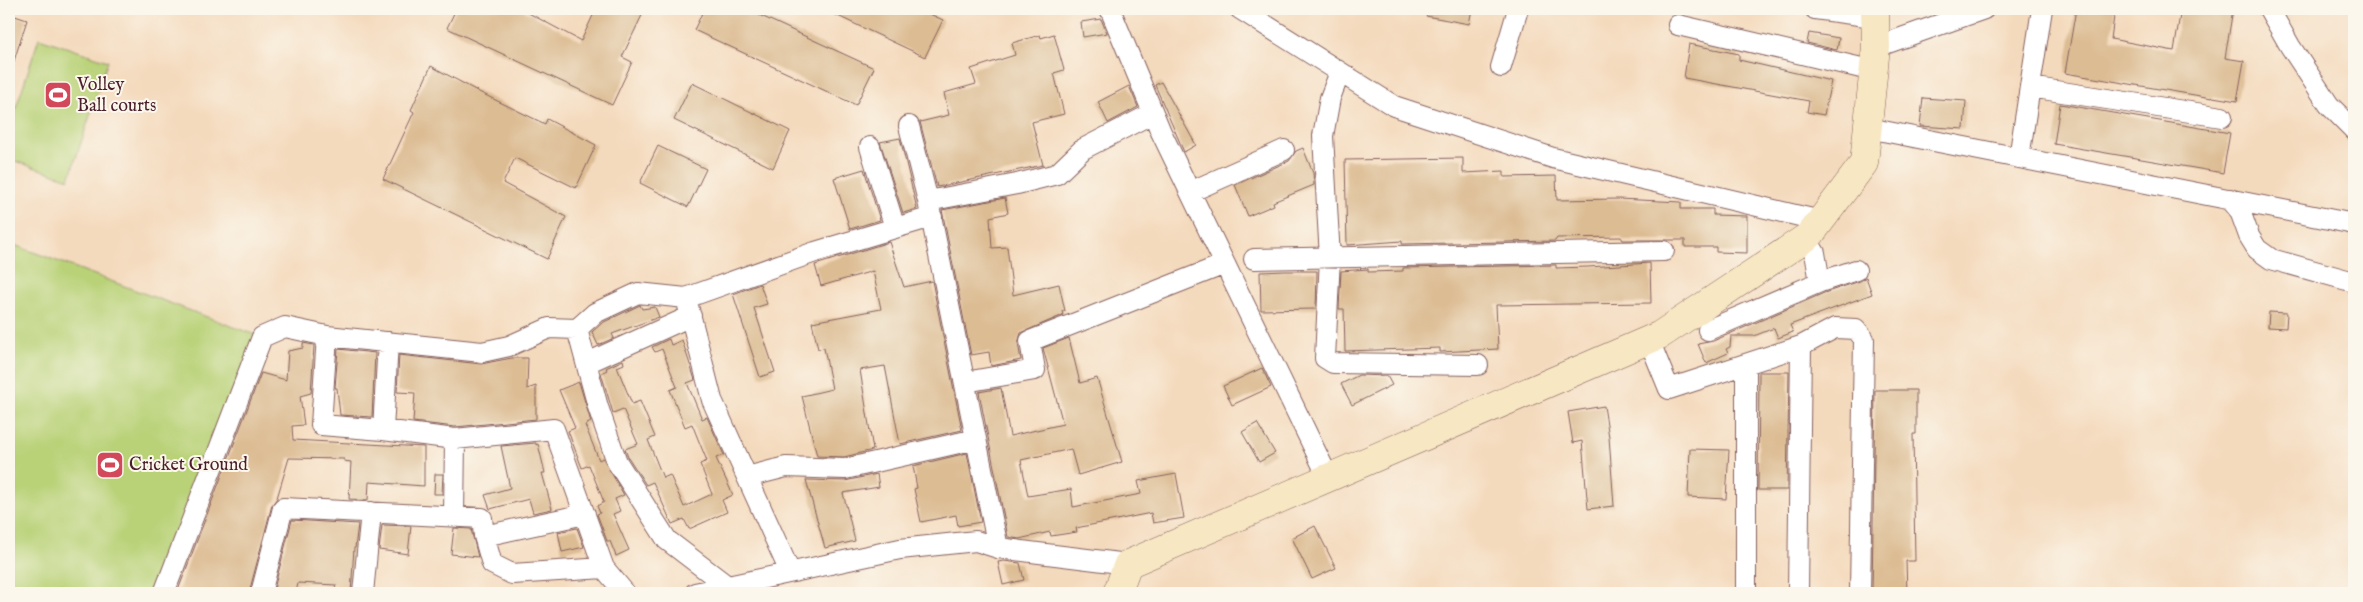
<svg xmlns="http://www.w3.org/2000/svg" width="2363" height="602" font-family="'IM FELL English',serif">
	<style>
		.green { fill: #b9d278; stroke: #827852 }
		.building { fill: #dcbc93 }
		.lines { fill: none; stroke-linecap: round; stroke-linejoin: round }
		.street-casing { stroke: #86605e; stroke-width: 22 }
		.secondary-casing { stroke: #86605e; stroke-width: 29 }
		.street { stroke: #fff; stroke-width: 20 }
		.secondary { stroke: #f7e8c3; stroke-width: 28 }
		.labels { text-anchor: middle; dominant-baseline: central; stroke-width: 4; stroke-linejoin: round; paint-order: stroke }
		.poi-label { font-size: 18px; fill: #4a1f2b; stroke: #fbf7ec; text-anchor: start }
	</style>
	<rect width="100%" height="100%" fill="#fbf7ec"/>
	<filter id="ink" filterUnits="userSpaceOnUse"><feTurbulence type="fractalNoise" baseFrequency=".02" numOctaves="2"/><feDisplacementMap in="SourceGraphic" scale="10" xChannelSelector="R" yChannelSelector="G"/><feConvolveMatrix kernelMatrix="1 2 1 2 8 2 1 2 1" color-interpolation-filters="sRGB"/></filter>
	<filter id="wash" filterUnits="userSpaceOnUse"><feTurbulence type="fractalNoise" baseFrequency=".0096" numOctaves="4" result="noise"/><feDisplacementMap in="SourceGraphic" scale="20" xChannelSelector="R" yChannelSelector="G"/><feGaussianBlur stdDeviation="1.12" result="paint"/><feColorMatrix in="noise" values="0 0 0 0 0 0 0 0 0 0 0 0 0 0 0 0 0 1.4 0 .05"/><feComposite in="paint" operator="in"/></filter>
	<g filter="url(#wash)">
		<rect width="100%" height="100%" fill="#f4dabd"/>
		<!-- green -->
		<path class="green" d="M39 38 108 61 69 179 9 159V129Z
			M9 243 258 336 163 593H9Z"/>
		<g id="blocks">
			<!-- building -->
			<path class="building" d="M456 9H521L581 41 596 9H645L622 57 632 62 612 105 447 28Z
				M704 9H746L874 68 856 105 694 30Z
				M823 9H919L943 20 925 57Z
				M1427 9H1472L1469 24 1426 16Z
				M2076 9H2115L2111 39 2174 51 2181 9H2233L2225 58 2244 61 2237 101 2213 97 2212 98 2065 73Z
				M9 14 27 20 12 67 9 66Z
				M1101 19 1107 33 1083 37 1081 22Z
				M1809 33 1839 38 1837 50 1807 43Z
				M1054 34 1064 70 1054 73 1064 114 1032 122 1043 165 937 187 920 122 949 115 944 93 976 84 971 69 1015 55 1012 43 1040 35 1041 38Z
				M1689 44 1739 54V60L1831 81 1824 115 1807 112 1809 101 1684 78Z
				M431 66 481 93 545 124 547 119 596 145 576 188 515 158 503 183 566 217 547 259 383 179 414 112 411 110Z
				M1161 82 1196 145 1184 152 1155 85Z
				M692 83 790 131 773 168 674 120Z
				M1129 86 1138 107 1108 123 1098 102Z
				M1923 98 1966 101 1964 129 1920 126Z
				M2060 104 2230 133 2223 173 2054 144Z
				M900 138 917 209 903 213 880 142Z
				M658 146 706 169 688 207 640 183Z
				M1303 148 1313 173 1314 185 1273 202 1274 205 1248 216 1235 185 1289 161 1296 151Z
				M1463 158V173L1504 171V177L1556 176 1557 200 1618 199 1681 202V209H1713V215L1747 216V253L1716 252V247H1685V240H1623L1621 237 1557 238 1555 241 1402 244V241L1347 245 1345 160Z
				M864 169 880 220 850 229 834 178Z
				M1005 198 1008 213 990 217 992 248 1007 247 1013 295 1059 284 1065 311H1062L1063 315 1021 333 1018 343 1021 360 991 366 989 352 971 355 942 210Z
				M889 242 904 287 932 281 962 430 900 444 885 366 860 370 873 450 844 457 817 456 802 396 832 389 824 348 818 349 812 322 881 309 873 271 821 286 815 265Z
				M1650 263 1651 303 1496 305 1498 349 1440 352V348L1345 351 1344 309H1339L1341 271 1368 269V272L1403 271V268L1556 265V268L1588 267Z
				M1286 271H1317L1316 309 1261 310 1260 272Z
				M1866 277 1872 294 1790 325 1793 332 1778 338 1774 328 1754 336H1731L1730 347 1726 349 1728 353 1706 363 1698 344 1713 341 1824 293 1860 281Z
				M760 284 767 304 754 308 775 372 760 377 733 294Z
				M640 305 642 309 655 307 659 317 612 334 614 338 598 345 592 332 602 323Z
				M2269 312 2287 313 2286 328 2268 327Z
				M1069 338 1080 383 1097 378 1122 462 1078 475 1071 449 1021 460 1028 496 1071 489 1073 507 1141 494 1138 481 1176 474 1184 518 1153 523 1151 513 1076 528 1077 532 1051 536 1050 532 1019 539 1008 537 979 392 1001 388 1010 436 1063 424 1043 348Z
				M669 339 671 345 682 340 695 380 687 383 702 419 707 417 724 455 716 458 733 495 722 500 727 512 689 529 684 519 672 524 653 482 646 485 628 457 625 449 638 444 623 409 613 413 601 373 607 370 606 368 623 360 624 364 617 367 632 404 640 401 655 437 648 440 663 478 670 475 684 507 712 494 700 464 707 461 698 439 692 424 685 427 670 390 677 387 662 349 655 352 652 347Z
				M303 343 314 345 311 393 300 396 304 425 292 426 293 440 424 447V486L369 482 368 500 349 499 351 462 344 461V459L289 458 277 498 272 505 249 593H177L261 373 286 380 288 351 303 348Z
				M338 349 375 353 372 417 340 415 337 388H335Z
				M399 355 481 364 512 358H528L527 389 536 386V419L455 427 413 422 415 393 397 392Z
				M1262 368 1271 387 1232 405 1223 386Z
				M1759 372H1789L1787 490H1758Z
				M1359 375 1387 376 1392 385 1352 405 1341 384Z
				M579 382 591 422 585 425 599 460 603 458 624 495 615 499 620 511 613 514 629 550 616 556 610 541H607L597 514 600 513 597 506 604 502 589 465 582 468 568 431 575 428 559 390Z
				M1875 390H1916V434H1913L1915 561H1906L1907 593H1872Z
				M1604 406 1609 437 1614 506 1588 509 1582 441 1573 443 1568 412Z
				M1257 423 1275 453 1259 462 1242 432Z
				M536 443V445L538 444 545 473H542L552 509 533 513 529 499 490 509 485 495 510 488 501 446Z
				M1690 449 1729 450 1726 499 1688 497Z
				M967 453 981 522 958 526 956 515 921 522 914 489 917 488 913 466Z
				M435 474H443L442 494H434Z
				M877 474 879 487 843 493 855 541 825 548 806 480 845 481Z
				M292 520 358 524 355 548H354L351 593H334L336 585 298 583 296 593H273Z
				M382 525 411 526 408 554 379 550Z
				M1315 526 1336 568 1312 579 1292 538Z
				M454 528 471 529 478 557 451 554Z
				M577 528 584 547 562 552 558 532Z
				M1004 561 1020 563 1024 580 1003 585 998 562Z"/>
		</g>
	</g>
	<g filter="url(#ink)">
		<use href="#blocks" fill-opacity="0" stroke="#86605e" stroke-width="1"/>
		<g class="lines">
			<!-- street casing -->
			<g class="street-casing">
				<path id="street" d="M1110 9 1161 132 1328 477
					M1240 9 1394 106 1553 158 1821 221
					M1815 9 1874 17
					M2269 9 2290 46 2329 105 2354 130
					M1678 25 1874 71
					M1876 47 1984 9
					M1501 67 1518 9
					M1340 72 1330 98 1323 136 1330 258 1325 358 1333 363 1478 365
					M2030 87 2222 117
					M909 126 928 201
					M1868 128 2354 224
					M870 147 895 228
					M2019 158 2042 9
					M1190 192 1284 150
					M2230 199 2240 211 2249 236 2257 249 2271 259 2354 282
					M1254 259 1664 251
					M1820 282 1856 270
					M686 298 712 400 790 572
					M577 329 598 407 617 462 667 540 726 585
					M1708 330 1820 282 1815 253 1806 238
					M1649 340 1669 389 1801 346 1798 593
					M1801 346 1835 328 1856 329 1864 339 1860 593
					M587 363 691 316
					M1746 365V593
					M965 382 1035 370 1030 341 1225 264
					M383 430 388 342
					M747 477 786 467 845 469 976 439
					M454 516 455 439
					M484 536 585 514
					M998 548 928 201 1017 184 1057 174 1083 149 1153 113
					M164 593 262 337 285 327 327 336
					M261 593 283 508 482 518 484 536 492 564 512 574 604 568
					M363 593 371 512
					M625 593 604 568 554 429 455 439 383 430 321 425 327 336 482 352 509 346 549 328 577 329 595 313 638 293 686 298 815 252 932 217
					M695 593 900 549 976 541 998 548 1128 564"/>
			</g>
			<!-- secondary casing -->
			<g class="secondary-casing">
				<path id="secondary" d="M1117 593 1128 564 1660 335 1810 235 1864 163 1876 47 1875 9"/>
			</g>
			<!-- street -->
			<use href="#street" class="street"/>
			<!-- secondary -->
			<use href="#secondary" class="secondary"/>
		</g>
	</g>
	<!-- icons -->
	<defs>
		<g id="stadium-square" transform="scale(1.4375)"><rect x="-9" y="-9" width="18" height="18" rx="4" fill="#d1495b" stroke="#fbf7ec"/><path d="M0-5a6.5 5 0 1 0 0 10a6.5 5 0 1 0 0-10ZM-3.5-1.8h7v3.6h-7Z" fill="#fff"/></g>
	</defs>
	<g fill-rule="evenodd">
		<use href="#stadium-square" x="58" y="95"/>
		<use href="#stadium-square" x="110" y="465"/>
	</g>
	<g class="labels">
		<!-- poi labels -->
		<g class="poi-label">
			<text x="77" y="85">Volley<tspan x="77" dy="21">Ball courts</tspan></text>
			<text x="129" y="465">Cricket Ground</text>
		</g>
	</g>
	<!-- margin -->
	<rect width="2363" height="602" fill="none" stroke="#fbf7ec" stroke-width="30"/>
</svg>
